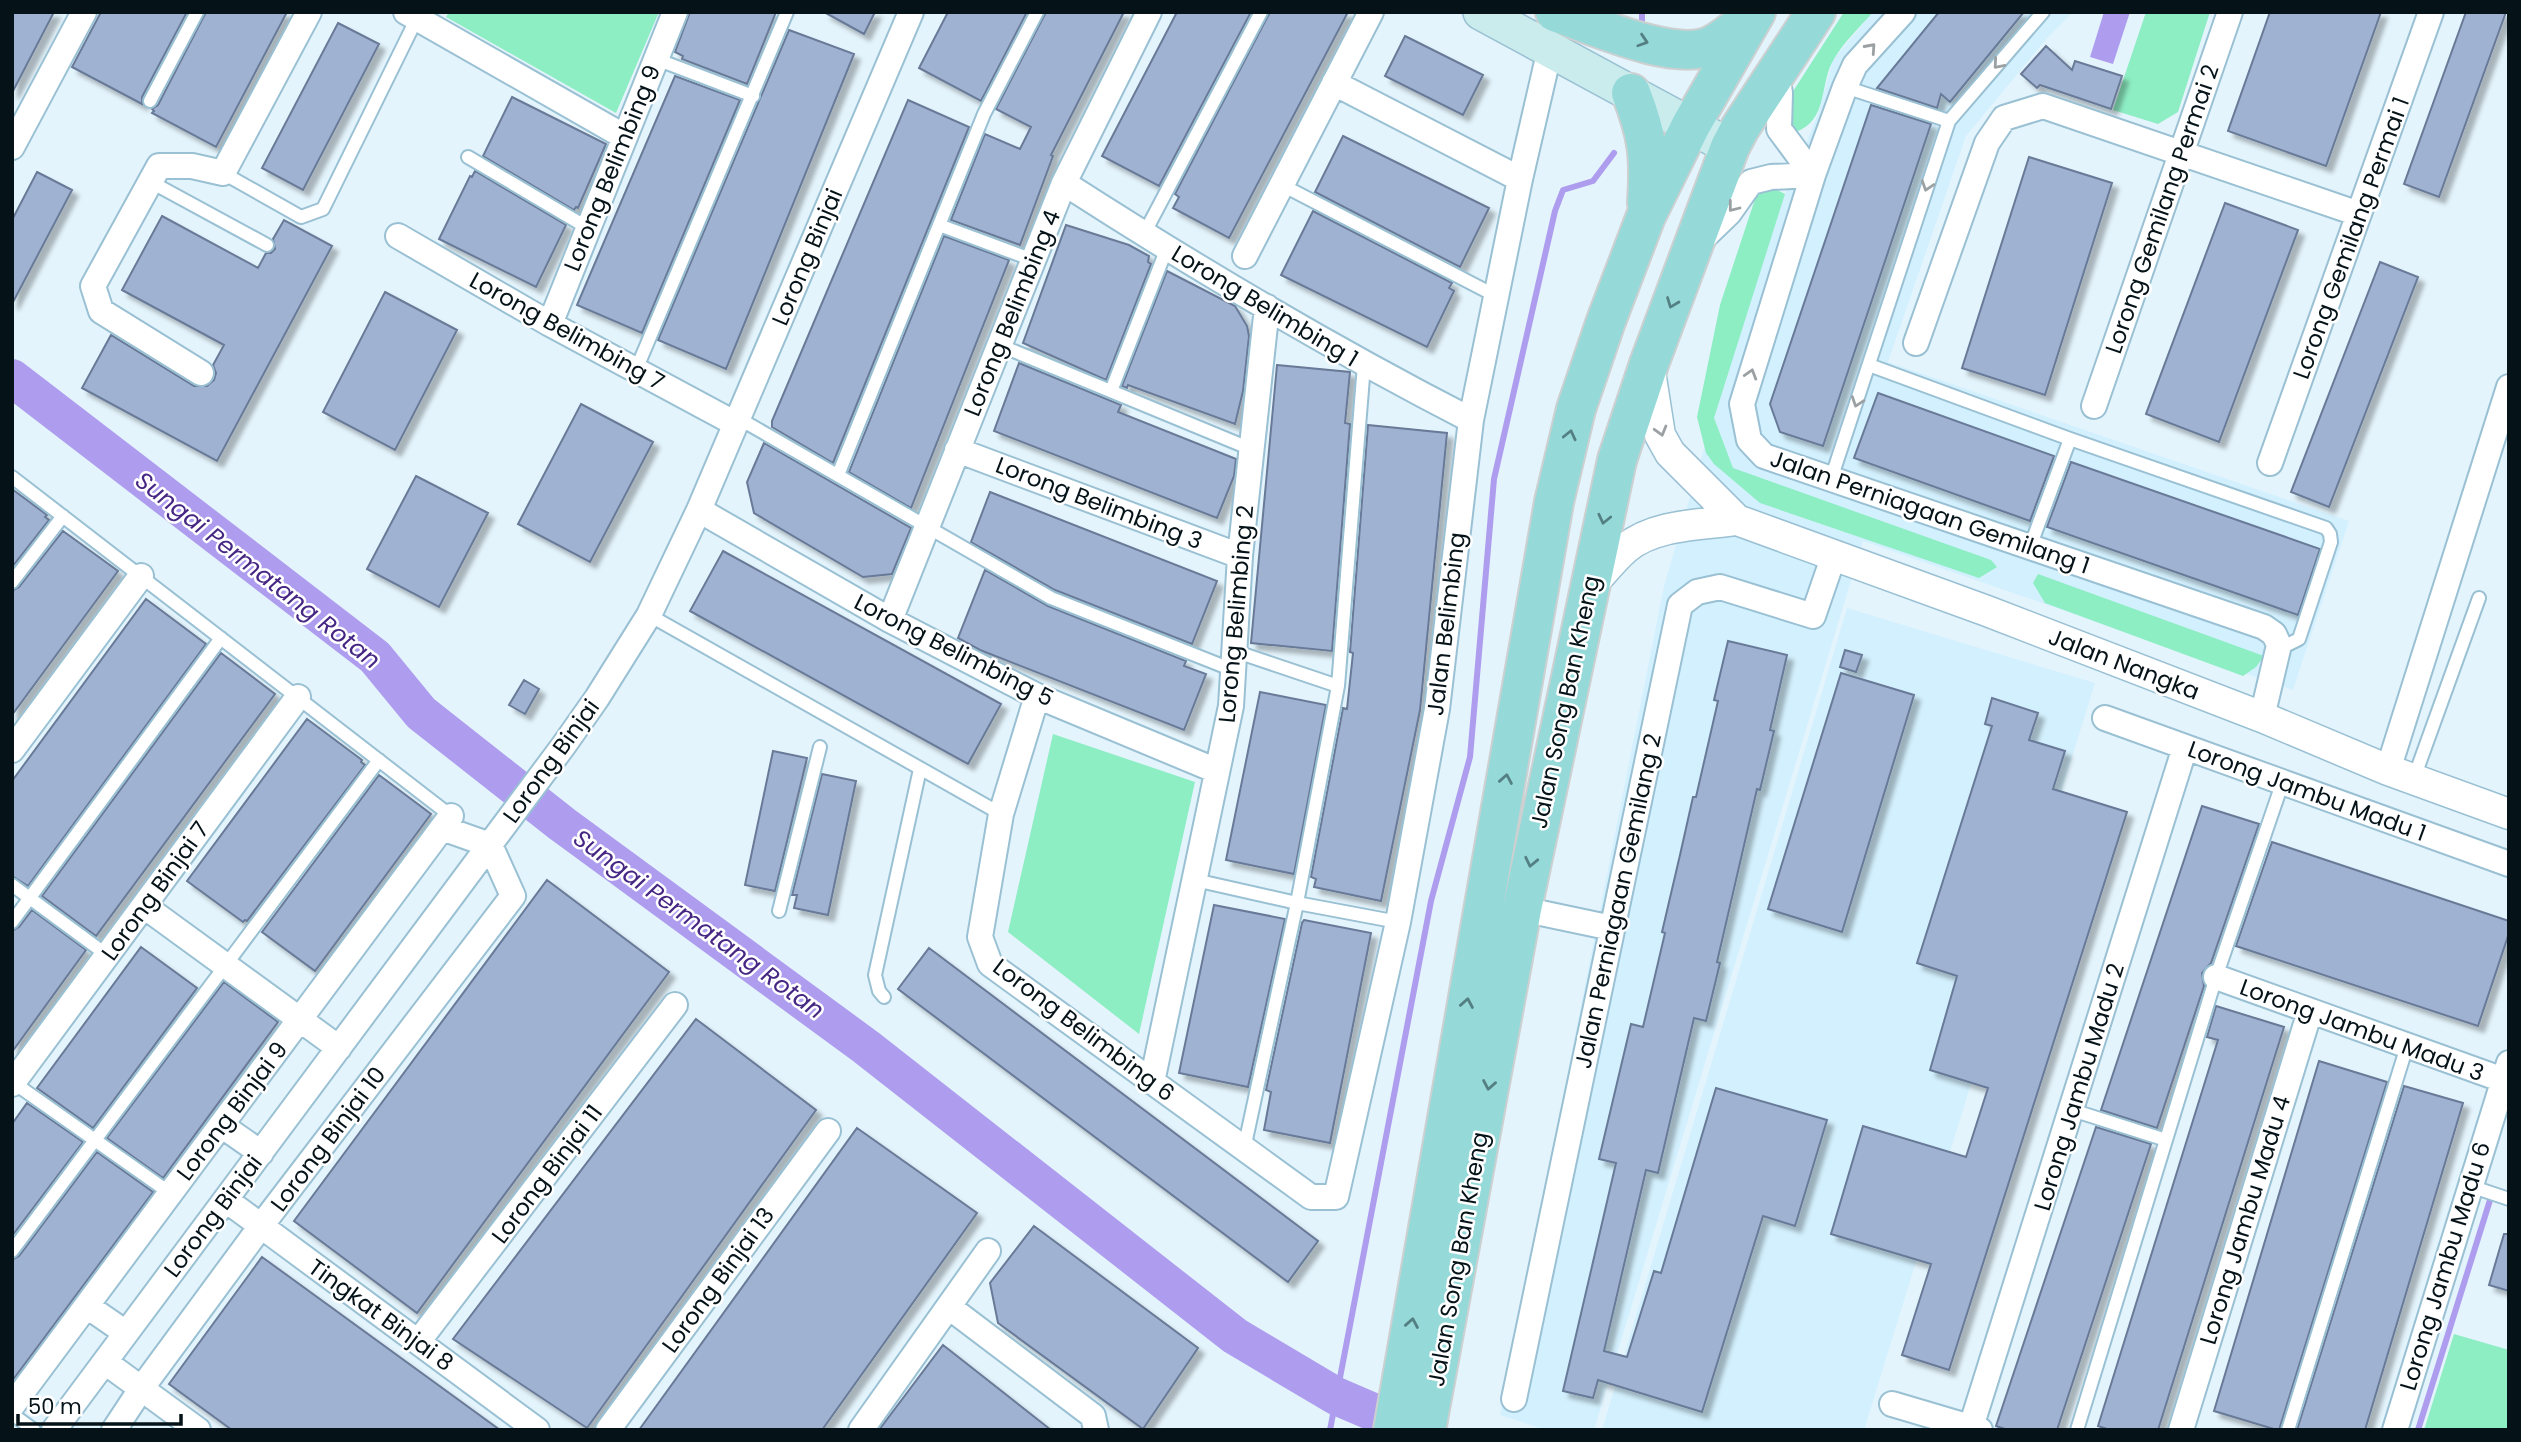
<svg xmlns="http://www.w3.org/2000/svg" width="2521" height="1442" font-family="Poppins,sans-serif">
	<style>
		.built { fill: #d3f0fe }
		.green { fill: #8dedc3 }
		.water { fill: #ae9def }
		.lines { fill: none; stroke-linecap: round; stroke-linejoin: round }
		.stream { stroke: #ae9def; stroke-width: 6 }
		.river { stroke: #ae9def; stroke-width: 38 }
		.building { fill: #a0b2d2; stroke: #687a97; stroke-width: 2; filter: url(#shadow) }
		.service-casing { stroke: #99c0d3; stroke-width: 16 }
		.minor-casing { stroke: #99c0d3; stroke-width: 28 }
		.tertiary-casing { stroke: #99c0d3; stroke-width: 33 }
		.secondary-casing { stroke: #99c0d3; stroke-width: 38 }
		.primary-casing { stroke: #cdd0d1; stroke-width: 42 }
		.service { stroke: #fff; stroke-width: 12 }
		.minor { stroke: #fff; stroke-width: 24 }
		.tertiary { stroke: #fff; stroke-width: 30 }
		.secondary { stroke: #caecec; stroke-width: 35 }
		.primary { stroke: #96d9d9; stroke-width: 38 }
		.oneway { stroke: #558083 }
		.oneway2 { stroke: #9ba1a3 }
		.labels { text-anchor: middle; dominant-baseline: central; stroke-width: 5; stroke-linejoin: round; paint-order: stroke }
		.street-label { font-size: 23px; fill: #051319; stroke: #fff }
		.water-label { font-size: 24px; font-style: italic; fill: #452683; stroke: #fff }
	</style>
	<defs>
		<filter id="shadow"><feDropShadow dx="6" dy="6" stdDeviation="2" flood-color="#0004"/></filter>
	</defs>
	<rect width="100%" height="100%" fill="#e4f4fc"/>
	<!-- built -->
	<path class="built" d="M1873 12H2073L2048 37 1966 136 1888 362 2349 521 2293 690 1863 541 1594 1430H1546L1500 1415 1664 586 1713 418 1785 194 1818 114 1833 60Z
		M1847 608 2095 683 1864 1430H1602Z"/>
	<!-- green -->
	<path class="green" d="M449 12H659L616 113 446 17Z
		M1844 12H1873C1860 27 1844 42 1834 59 1819 83 1829 121 1795 132L1790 127V96Z
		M2146 12H2210L2178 112 2158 124 2113 110Z
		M1775 189 1785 194 1714 418 1733 468 1991 560 1997 567 1979 578 1760 503 1714 464 1706 453 1697 417 1720 305 1757 193Z
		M2038 574 2264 656 2256 667 2243 676 2045 603 2033 583Z
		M1053 734 1195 782 1139 1034 1008 932Z
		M2454 1334 2509 1350V1430H2424Z"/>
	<!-- water -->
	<path class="water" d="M2104 12H2130L2113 64 2090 57Z"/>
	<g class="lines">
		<!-- stream -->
		<path class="stream" d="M1642 21V12
			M1330 1430 1431 901 1470 757 1494 479 1555 211 1563 190 1593 181 1614 153
			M2418 1430 2491 1197"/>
		<!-- river -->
		<path class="river" d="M12 378 375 657 421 713 562 824 866 1047 1235 1336 1336 1396 1415 1430"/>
	</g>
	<!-- building -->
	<path class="building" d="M12 12H54L12 93Z
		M101 12H187L142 97V104L72 67Z
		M206 12H287L216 147 152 113 154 111 152 109 158 105Z
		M690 12H776L747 84 682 59 683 56 675 52Z
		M824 12H875L864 34Z
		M948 12H1027L981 101 919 68Z
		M1046 12H1124L1051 155 1053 156 1020 245 951 220 985 134 1020 149 1031 127 996 109Z
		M1177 12H1251L1159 186 1102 156Z
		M1270 12H1348L1229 238 1173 208 1179 197 1175 194Z
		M1939 12H2024L1950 102 1941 94 1937 108 1877 88Z
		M2270 12H2381L2326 166 2228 131Z
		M2466 12H2506L2439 197 2404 184Z
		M338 23 379 44 303 190 262 168Z
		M789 30 854 54 726 369 658 340Z
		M1405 36 1483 75 1463 115 1385 76Z
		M2046 46 2072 70 2075 61 2122 76 2111 109 2040 85 2037 88 2021 74Z
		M675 76 740 100 642 333 577 305Z
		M512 97 606 144 578 208 576 207 574 210 483 156Z
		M908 100 969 127 833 463 772 427V421Z
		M1871 105 1931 124 1823 446 1780 432 1770 404Z
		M1343 136 1489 208 1460 267 1315 192Z
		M2029 157 2112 183 2045 395 1962 368Z
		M475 171 566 225 536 287 439 239 470 176 472 177Z
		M37 172 72 190 12 304V220Z
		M2225 203 2298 230 2219 442 2146 414Z
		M1313 211 1452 283 1449 288 1454 291 1427 347 1281 275Z
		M162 216 258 268 266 253H271L275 249 273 239 284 220 332 246 217 461 82 388 111 335 194 386H207L214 380 216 373 213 365 224 345 122 290Z
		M1066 225 1129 245 1149 256 1148 262 1151 264 1106 380 1023 343Z
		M944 236 1009 260 911 508 849 472Z
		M2380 262 2418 277 2329 507 2291 492Z
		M1167 271 1235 306 1247 326 1249 336 1243 391 1235 424 1128 385 1127 388 1122 386Z
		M385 292 457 330 395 450 323 412Z
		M1019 363 1121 405 1118 412 1236 459 1234 476 1217 518 994 431Z
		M1277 365 1350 372 1345 423 1350 424 1332 651 1251 643Z
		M1878 393 2054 456 2030 521 1854 458Z
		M581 404 653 442 590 562 518 524Z
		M1368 425 1447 433 1420 710 1381 901 1314 887 1316 879 1311 877 1343 708 1347 709 1353 653 1350 652Z
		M764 443 911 528 892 574 863 577 754 513 747 482Z
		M2071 462 2320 549 2298 615 2047 527Z
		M416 476 488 513 439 607 367 569Z
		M12 489 47 515 45 517 49 520 12 567Z
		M990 492 1217 581 1192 644 1055 590 971 542Z
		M63 531 118 571 12 715V591L19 587Z
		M723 551 1001 704 968 764 690 611Z
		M985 570 1048 606 1186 661 1184 666 1206 674 1184 730 980 650 958 638Z
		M146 599 206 644 28 886 12 876V781Z
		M1728 641 1787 655 1770 730 1774 731 1760 790 1757 789 1717 962 1720 963 1706 1021 1694 1018 1658 1173 1646 1170 1604 1351 1627 1357 1654 1271 1661 1273 1716 1088 1827 1120 1795 1226 1763 1216 1702 1412 1598 1380 1593 1398 1563 1391 1616 1163 1599 1159 1631 1024 1643 1027 1665 933 1662 932 1680 855 1693 797H1696L1718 701 1714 700Z
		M1845 650 1862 655 1856 672 1840 667Z
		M221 653 275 694 96 936 42 896Z
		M1841 673 1914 695 1842 932 1768 909Z
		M524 680 539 689 525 714 509 705Z
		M1260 692 1326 705 1294 874 1226 860Z
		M1992 698 2038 713 2029 740 2065 751 2053 789 2127 812 1949 1370 1902 1355 1931 1264 1831 1234 1863 1126 1966 1157 1988 1088 1930 1070 1957 976 1917 963 1992 726 1985 724Z
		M307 719 362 760 361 762 365 765 247 921 245 920 243 922 187 881Z
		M773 751 807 758 775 891 745 885Z
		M822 774 856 781 828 915 794 908 797 895H792Z
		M379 775 431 814 315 971 262 932Z
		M2202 806 2259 824 2211 963 2202 973 2204 986 2157 1128 2101 1110Z
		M2272 842 2509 921V933L2478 1026 2236 946Z
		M547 880 669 972 417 1313 294 1221Z
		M1214 905 1285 919 1248 1087 1179 1073Z
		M32 910 86 950 12 1052V931L19 927Z
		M1304 920 1371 933 1330 1143 1264 1130 1271 1092 1266 1090 1302 923Z
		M141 947 197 988 93 1128 37 1088Z
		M929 948 1318 1241 1288 1282 898 989Z
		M224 982 278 1022 163 1178 107 1138Z
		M2216 1006 2284 1027 2158 1430H2110L2098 1426 2218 1040 2207 1037Z
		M696 1019 816 1110 587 1428 453 1339Z
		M2319 1061 2387 1082 2279 1430H2277L2214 1411Z
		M2404 1086 2463 1103 2365 1430H2297Z
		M27 1103 83 1142 12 1236V1124Z
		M2096 1127 2151 1144 2057 1430H2008L1996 1426Z
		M857 1128 977 1213 822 1430H639Z
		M97 1152 153 1192 12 1381V1260L19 1256Z
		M1034 1226 1198 1348 1143 1429 998 1323 990 1283Z
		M2504 1234H2509V1291L2489 1285Z
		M262 1257 500 1430H232L169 1384Z
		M943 1345 1051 1430H879Z"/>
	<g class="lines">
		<!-- service casing -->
		<g class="service-casing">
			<path id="service" d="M656 59 753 96
				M1845 87 1949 121
				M150 101 197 12
				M468 157 588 228
				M223 173 301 217 323 209 418 16
				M151 182 267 245
				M1282 185 1496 296
				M939 225 1033 260
				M1144 234 1261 12
				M999 345 1251 449
				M1869 365 2070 439 2326 528 2330 534 2331 542 2299 639 2289 644 2279 645
				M636 370 787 12
				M1111 391 1167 248
				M738 418 1051 598 1233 670
				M838 475 984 114 1037 12
				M12 477 451 816
				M1831 479 1949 121 2043 12
				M2030 547 2070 439
				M12 582 63 516
				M649 615 1001 814
				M1234 651 1338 686
				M2414 778 2479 598
				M1195 880 1297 903 1398 922
				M12 885 107 955
				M779 911 820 747
				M12 922 221 638
				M884 997 879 991 875 975 920 769
				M14 1083 170 1193
				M2072 1110 2166 1140
				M1244 1149 1297 903 1338 686 1364 365
				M2470 1186 2509 1199
				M12 1251 379 760
				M12 1414 34 1430
				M2077 1430 2216 977 2282 784
				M2288 1430 2407 1046"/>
		</g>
		<!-- minor casing -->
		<g class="minor-casing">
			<path id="minor" d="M406 12 625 137
				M1903 12 1855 65 1845 87 1813 175 1742 404 1749 440 1764 456 2264 627 2274 634 2279 645 2262 717
				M1776 72 1780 93 1779 129 1813 175
				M1334 83 1520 179
				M12 147 84 12
				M1064 183C1196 268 1331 348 1471 420
				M398 236 550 324 736 424
				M1701 240 1729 213 1751 182 1771 177 1813 175
				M1245 256 1371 12
				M550 324 675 12
				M1916 343 1987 143 2004 118 2043 106 2359 214
				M201 373 101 311 93 286 159 166H192L223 173 309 12
				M2094 406 2230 12
				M957 450 1240 556
				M2270 463 2431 12
				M699 510 890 620 1037 696 1217 771
				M890 620 1064 183 1149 12
				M1037 696 1001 814 980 937 990 964 1311 1197H1336L1398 922 1437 709 1471 420 1520 179 1550 49
				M2105 718 2509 864
				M12 750 141 576
				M2388 770 2509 387
				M144 906 339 1048
				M1522 909 1612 928
				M2216 977 2509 1082
				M1152 1082 1231 706 1240 556 1267 307
				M12 1084 298 697
				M221 1125 261 1153
				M226 1200 537 1430
				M87 1306 126 1333
				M949 1307 1093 1416 1096 1430
				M418 1342 675 1005
				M105 1362 198 1430
				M1514 1399 1680 605 1697 592 1720 587 1813 616 1834 555
				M1892 1404 1980 1430
				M12 1406 451 816
				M1971 1427 2185 747
				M54 1430 564 745 597 698 649 615 699 510 911 12
				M114 1430 141 1389 261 1226 513 896 490 845 442 828
				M608 1430 828 1131
				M861 1430 988 1251
				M2181 1430 2310 1011
				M2395 1430 2509 1063"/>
		</g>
		<!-- tertiary casing -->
		<g class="tertiary-casing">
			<path id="tertiary" d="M1649 365 1660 435 1670 453 1737 520 1987 611 2262 717 2388 770 2509 814
				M1588 589C1601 575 1612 560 1626 548 1655 524 1701 525 1737 520"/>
		</g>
		<!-- secondary casing -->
		<g class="secondary-casing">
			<path id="secondary" d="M1481 12 1730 147"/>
		</g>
		<!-- primary casing -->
		<g class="primary-casing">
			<path id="primary" d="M1555 12C1592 25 1676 63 1712 45 1724 39 1736 28 1748 20
				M1631 93C1648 136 1650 157 1647 203
				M1393 1430 1554 502 1576 409 1606 321 1646 216 1691 125 1756 12
				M1426 1430 1522 909 1617 460 1649 364 1730 147 1740 128 1816 12"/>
		</g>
		<!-- service -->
		<use href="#service" class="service"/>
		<!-- minor -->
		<use href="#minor" class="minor"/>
		<!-- tertiary -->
		<use href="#tertiary" class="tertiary"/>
		<!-- secondary -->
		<use href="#secondary" class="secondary"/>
		<!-- primary -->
		<use href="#primary" class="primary"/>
	</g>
	<!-- one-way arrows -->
	<defs><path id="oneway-chevron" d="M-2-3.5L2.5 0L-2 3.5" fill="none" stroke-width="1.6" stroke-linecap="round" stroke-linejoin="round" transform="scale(1.75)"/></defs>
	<g class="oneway">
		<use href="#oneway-chevron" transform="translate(1643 41) rotate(18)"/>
		<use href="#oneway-chevron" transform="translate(1672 303) rotate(111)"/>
		<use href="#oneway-chevron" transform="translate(1570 435) rotate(-77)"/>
		<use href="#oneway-chevron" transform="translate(1604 519) rotate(103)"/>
		<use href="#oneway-chevron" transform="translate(1506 779) rotate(-80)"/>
		<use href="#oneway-chevron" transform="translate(1531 862) rotate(102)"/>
		<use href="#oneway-chevron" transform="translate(1467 1003) rotate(-80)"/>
		<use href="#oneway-chevron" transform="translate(1489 1085) rotate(100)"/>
		<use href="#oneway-chevron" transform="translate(1412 1323) rotate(-80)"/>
	</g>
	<g class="oneway2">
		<use href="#oneway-chevron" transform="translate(1871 48) rotate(-48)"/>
		<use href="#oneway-chevron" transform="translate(1998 64) rotate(131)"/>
		<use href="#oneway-chevron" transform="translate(1927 186) rotate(108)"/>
		<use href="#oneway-chevron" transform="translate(1733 207) rotate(128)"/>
		<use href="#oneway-chevron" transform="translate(1751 374) rotate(-73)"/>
		<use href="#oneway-chevron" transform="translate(1857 402) rotate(109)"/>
		<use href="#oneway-chevron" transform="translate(1661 431) rotate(74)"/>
	</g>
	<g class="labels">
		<!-- street labels -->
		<g class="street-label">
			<text transform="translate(612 168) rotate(-68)">Lorong Belimbing 9</text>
			<text transform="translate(2162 209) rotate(-71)">Lorong Gemilang Permai 2</text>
			<text transform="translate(2351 238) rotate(-70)">Lorong Gemilang Permai 1</text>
			<text transform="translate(807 257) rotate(-67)">Lorong Binjai</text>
			<text transform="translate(1265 306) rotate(31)">Lorong Belimbing 1</text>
			<text transform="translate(1012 313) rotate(-68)">Lorong Belimbing 4</text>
			<text transform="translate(567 331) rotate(29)">Lorong Belimbing 7</text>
			<text transform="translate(1099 503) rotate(21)">Lorong Belimbing 3</text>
			<text transform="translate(1930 512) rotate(19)">Jalan Perniagaan Gemilang 1</text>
			<text transform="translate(1236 614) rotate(-85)">Lorong Belimbing 2</text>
			<text transform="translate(1446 624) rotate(-83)">Jalan Belimbing</text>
			<text transform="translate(954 650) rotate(27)">Lorong Belimbing 5</text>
			<text transform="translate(2124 664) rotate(21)">Jalan Nangka</text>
			<text transform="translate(1565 702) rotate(-78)">Jalan Song Ban Kheng</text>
			<text transform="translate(551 761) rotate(-54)">Lorong Binjai</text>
			<text transform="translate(2307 791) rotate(20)">Lorong Jambu Madu 1</text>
			<text transform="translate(155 891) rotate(-54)">Lorong Binjai 7</text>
			<text transform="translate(1618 901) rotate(-78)">Jalan Perniagaan Gemilang 2</text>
			<text transform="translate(1084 1030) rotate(37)">Lorong Belimbing 6</text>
			<text transform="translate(2362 1030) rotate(20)">Lorong Jambu Madu 3</text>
			<text transform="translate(2079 1087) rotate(-73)">Lorong Jambu Madu 2</text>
			<text transform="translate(232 1111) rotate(-53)">Lorong Binjai 9</text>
			<text transform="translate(328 1139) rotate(-53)">Lorong Binjai 10</text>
			<text transform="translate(547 1174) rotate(-53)">Lorong Binjai 11</text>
			<text transform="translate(213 1216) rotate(-53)">Lorong Binjai</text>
			<text transform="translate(2245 1220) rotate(-73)">Lorong Jambu Madu 4</text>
			<text transform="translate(1458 1259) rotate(-80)">Jalan Song Ban Kheng</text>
			<text transform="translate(2445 1266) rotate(-73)">Lorong Jambu Madu 6</text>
			<text transform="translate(718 1280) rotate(-54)">Lorong Binjai 13</text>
			<text transform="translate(381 1315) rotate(36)">Tingkat Binjai 8</text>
		</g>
		<!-- water labels -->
		<g class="water-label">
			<text transform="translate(258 570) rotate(38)">Sungai Permatang Rotan</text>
			<text transform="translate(699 924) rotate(36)">Sungai Permatang Rotan</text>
		</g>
	</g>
	<!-- border -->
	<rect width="2521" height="1442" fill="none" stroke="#051319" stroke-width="28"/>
	<!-- scale -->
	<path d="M18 1414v10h163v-10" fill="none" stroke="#051319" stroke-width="3.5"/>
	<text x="28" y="1414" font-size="21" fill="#051319" stroke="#ffffff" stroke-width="5" paint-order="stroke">50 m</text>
</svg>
